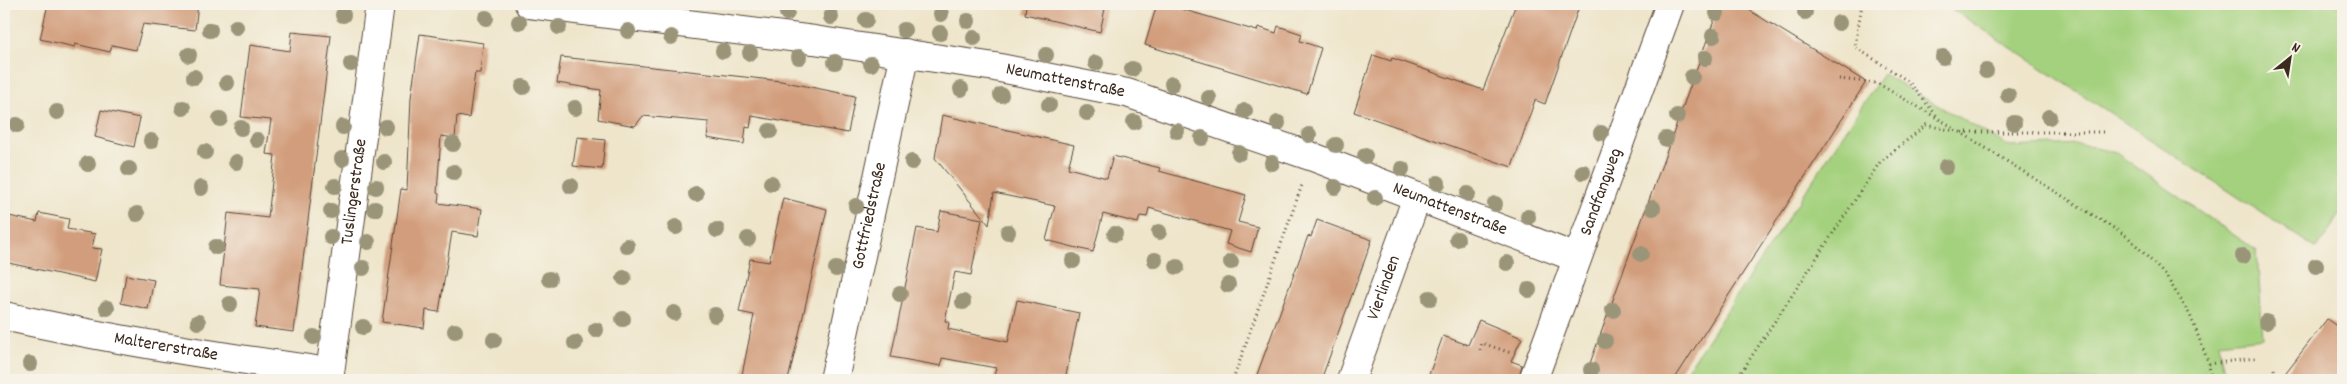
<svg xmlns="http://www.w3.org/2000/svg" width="2347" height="384" font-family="Dekko,sans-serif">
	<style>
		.green { fill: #a4d17e; stroke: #707e4e }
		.building { fill: #d29d7b }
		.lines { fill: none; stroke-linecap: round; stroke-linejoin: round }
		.street-casing { stroke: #564638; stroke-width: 30 }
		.path { stroke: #564638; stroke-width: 3; stroke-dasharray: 1 4; stroke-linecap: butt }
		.street { stroke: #fff; stroke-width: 28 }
		.tree { fill: #9a9579 }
		.labels { text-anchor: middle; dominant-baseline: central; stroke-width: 4.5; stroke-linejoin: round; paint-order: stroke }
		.street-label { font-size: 18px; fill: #3b2a1e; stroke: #f7f3e8 }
	</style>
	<rect width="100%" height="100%" fill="#f7f3e8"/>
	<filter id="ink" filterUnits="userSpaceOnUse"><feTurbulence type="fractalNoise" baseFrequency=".02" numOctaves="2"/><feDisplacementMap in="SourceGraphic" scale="10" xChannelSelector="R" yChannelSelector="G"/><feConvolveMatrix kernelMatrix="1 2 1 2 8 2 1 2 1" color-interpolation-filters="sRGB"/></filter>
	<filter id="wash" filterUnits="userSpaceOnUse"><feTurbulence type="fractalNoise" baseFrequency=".0096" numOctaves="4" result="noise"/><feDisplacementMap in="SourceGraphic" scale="20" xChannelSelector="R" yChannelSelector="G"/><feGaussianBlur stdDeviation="1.12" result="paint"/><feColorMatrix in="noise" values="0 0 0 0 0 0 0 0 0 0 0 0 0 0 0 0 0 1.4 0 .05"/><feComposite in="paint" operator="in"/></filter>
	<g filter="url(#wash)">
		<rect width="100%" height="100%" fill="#eee5ca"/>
		<!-- green -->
		<path class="green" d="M1956 4H2343V209L2317 249 1952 9Z
			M1883 74 2010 147 2080 144 2116 153 2257 251 2263 338 2218 343 2226 380H1681Z"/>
		<g id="blocks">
			<!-- building -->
			<path class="building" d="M48 4H198L195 30 143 24 136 50 112 45 110 52 75 44V47L40 39Z
				M1026 4H1106L1100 32 1025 14Z
				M1157 4H1164L1257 31 1258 27 1276 33 1278 26 1302 34 1300 41 1321 48 1307 94 1145 45Z
				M1516 4H1580L1545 104 1535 100 1512 167 1354 112 1373 55 1391 61 1392 58 1483 90Z
				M1720 4H1739L1866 82 1674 380H1584Z
				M292 32 331 36 294 332 255 327 260 289 220 285 228 213 268 218 275 155 266 154 271 120 241 117 250 45 290 51Z
				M420 34 483 43 480 73H475L469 118 457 116 455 138 441 136 437 193 439 194 438 203 482 209 478 236 452 232 439 312 426 310 424 328 382 322 401 189 407 190 411 98Z
				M561 57 781 81 855 96 848 133 752 116 750 128 746 127 744 144 707 138 709 122 643 116 635 126 598 119 601 90 557 83Z
				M101 110 140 118 134 147 95 137Z
				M942 115 1074 145 1068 168 1107 178 1113 156 1160 168 1159 171 1246 195 1238 222 1258 227 1251 252 1226 244 1230 231 1149 208 1147 217 1140 216 1138 223 1103 214 1093 252 1046 240 1055 206 994 193 989 225 935 158Z
				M577 137 605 140 602 169 573 166Z
				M783 198 827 209 799 334 788 380H741L754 315 739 312 750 259 769 262Z
				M941 211 982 219 971 275 955 272 945 321 949 322 948 329 1008 342 1017 300 1079 313 1065 380H993L996 368 942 358 941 366 891 357 917 228 937 232Z
				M39 213 69 219 67 229 95 234 92 248 102 249 95 282 4 262V225L7 226 9 216 37 222Z
				M1317 220 1372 240 1321 380H1255L1308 236 1311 237Z
				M126 275 154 280 148 309 121 303Z
				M2327 319 2343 331V380H2280Z
				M1479 320 1522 338 1511 361 1522 365 1518 380H1427L1443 336 1468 345Z"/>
		</g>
	</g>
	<g filter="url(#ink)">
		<use href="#blocks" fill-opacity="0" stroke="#564638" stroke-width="1"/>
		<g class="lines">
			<!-- street casing -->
			<g class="street-casing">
				<g id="street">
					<path id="s1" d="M529 4 814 40 995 67 1127 93 1313 157 1577 258"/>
					<path id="s2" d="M4 316C112 340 220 357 330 372"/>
					<path id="s3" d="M329 380 380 4"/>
					<path id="s4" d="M834 380 905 53"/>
					<path id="s5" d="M1351 380 1417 197"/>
					<path id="s6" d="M1533 380 1670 4"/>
				</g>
			</g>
			<!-- path -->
			<path class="path" d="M1862 4 1855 47 1908 81 1937 116
				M1839 79 1877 83 1956 129
				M1962 132H2104
				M1480 350 1482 343 1511 353
				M2209 364 2255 358
				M2274 369 2276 380
				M1233 380 1302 185
				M1736 380 1880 162 1926 125 1960 132 2128 237 2166 276 2190 315 2209 364 2211 380"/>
			<!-- street -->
			<use href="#street" class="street"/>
		</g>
		<!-- trees -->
		<g class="tree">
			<circle cx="1805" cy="12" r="8"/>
			<circle cx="787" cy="13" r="8"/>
			<circle cx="1717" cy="13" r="8"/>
			<circle cx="941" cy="14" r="8"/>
			<circle cx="343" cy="15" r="8"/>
			<circle cx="831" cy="17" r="8"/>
			<circle cx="486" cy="18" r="8"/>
			<circle cx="866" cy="20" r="8"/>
			<circle cx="968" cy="21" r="8"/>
			<circle cx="519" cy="22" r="8"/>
			<circle cx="1839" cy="23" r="8"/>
			<circle cx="236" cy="27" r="8"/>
			<circle cx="559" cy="27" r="8"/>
			<circle cx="210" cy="30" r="8"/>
			<circle cx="904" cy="30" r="8"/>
			<circle cx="628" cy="31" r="8"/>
			<circle cx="940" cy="33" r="8"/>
			<circle cx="1713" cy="36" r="8"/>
			<circle cx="671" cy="37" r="8"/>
			<circle cx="974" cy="38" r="8"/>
			<circle cx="723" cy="51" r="8"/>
			<circle cx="750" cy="53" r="8"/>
			<circle cx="189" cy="55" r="8"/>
			<circle cx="1046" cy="55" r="8"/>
			<circle cx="799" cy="57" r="8"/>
			<circle cx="1943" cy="57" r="8"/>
			<circle cx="1705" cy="58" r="8"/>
			<circle cx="835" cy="62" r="8"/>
			<circle cx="1096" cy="63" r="8"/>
			<circle cx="351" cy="64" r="8"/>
			<circle cx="871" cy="64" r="8"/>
			<circle cx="1132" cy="69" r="8"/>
			<circle cx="1986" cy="71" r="8"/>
			<circle cx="194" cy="77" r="8"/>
			<circle cx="1692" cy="77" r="8"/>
			<circle cx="227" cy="83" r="8"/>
			<circle cx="1172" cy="84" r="8"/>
			<circle cx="523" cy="87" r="8"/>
			<circle cx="961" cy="89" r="8"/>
			<circle cx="1001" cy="95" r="8"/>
			<circle cx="2008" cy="95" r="8"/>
			<circle cx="1209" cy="98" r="8"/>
			<circle cx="1049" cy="105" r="8"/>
			<circle cx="183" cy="108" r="8"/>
			<circle cx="575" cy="108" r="8"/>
			<circle cx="1245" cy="111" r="8"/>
			<circle cx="57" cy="112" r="8"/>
			<circle cx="1087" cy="113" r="8"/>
			<circle cx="1677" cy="116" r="8"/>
			<circle cx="2049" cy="117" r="8"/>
			<circle cx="220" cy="119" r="8"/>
			<circle cx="1134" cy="122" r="8"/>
			<circle cx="1278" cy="123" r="8"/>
			<circle cx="2014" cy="123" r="8"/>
			<circle cx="17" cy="125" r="8"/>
			<circle cx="343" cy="127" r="8"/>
			<circle cx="386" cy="127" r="8"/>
			<circle cx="241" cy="128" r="8"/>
			<circle cx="770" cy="131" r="8"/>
			<circle cx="1177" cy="131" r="8"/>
			<circle cx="1601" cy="133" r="8"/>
			<circle cx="1309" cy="135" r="8"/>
			<circle cx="1202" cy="138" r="8"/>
			<circle cx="1666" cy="139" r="8"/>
			<circle cx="257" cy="140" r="8"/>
			<circle cx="151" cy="141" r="8"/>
			<circle cx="453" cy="144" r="8"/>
			<circle cx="1336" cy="145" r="8"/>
			<circle cx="205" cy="152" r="8"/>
			<circle cx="1239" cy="153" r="8"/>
			<circle cx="1365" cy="156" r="8"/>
			<circle cx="342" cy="159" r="8"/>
			<circle cx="236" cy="162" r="8"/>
			<circle cx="384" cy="162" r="8"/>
			<circle cx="912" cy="162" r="8"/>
			<circle cx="1272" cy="163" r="8"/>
			<circle cx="88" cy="164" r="8"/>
			<circle cx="1946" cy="167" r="8"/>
			<circle cx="129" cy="169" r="8"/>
			<circle cx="1402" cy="169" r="8"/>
			<circle cx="454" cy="172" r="8"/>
			<circle cx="1583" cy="172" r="8"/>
			<circle cx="771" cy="183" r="8"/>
			<circle cx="1438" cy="183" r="8"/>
			<circle cx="335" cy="186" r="8"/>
			<circle cx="571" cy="186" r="8"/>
			<circle cx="376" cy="187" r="8"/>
			<circle cx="1335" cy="187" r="8"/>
			<circle cx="201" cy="188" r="8"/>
			<circle cx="696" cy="194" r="8"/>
			<circle cx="1468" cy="194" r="8"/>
			<circle cx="1375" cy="198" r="8"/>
			<circle cx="1495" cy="204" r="8"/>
			<circle cx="856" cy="206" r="8"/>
			<circle cx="1653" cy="208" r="8"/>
			<circle cx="375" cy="209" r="8"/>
			<circle cx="331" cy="211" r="8"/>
			<circle cx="137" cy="214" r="8"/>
			<circle cx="1528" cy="217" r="8"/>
			<circle cx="676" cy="227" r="8"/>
			<circle cx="717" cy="230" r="8"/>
			<circle cx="1008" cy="232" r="8"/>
			<circle cx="1159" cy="232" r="8"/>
			<circle cx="1115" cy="234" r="8"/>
			<circle cx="331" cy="237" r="8"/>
			<circle cx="748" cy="239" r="8"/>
			<circle cx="1457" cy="239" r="8"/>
			<circle cx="368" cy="242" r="8"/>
			<circle cx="627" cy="246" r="8"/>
			<circle cx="216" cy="247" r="8"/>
			<circle cx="1641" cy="254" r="8"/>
			<circle cx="2243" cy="256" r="8"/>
			<circle cx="1155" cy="260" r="8"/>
			<circle cx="1073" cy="261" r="8"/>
			<circle cx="1231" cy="262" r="8"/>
			<circle cx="1507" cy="263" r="8"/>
			<circle cx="2316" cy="266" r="8"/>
			<circle cx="1177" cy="267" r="8"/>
			<circle cx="363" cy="268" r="8"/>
			<circle cx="836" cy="269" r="8"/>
			<circle cx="624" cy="278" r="8"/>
			<circle cx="549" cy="279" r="8"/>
			<circle cx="1228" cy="285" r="8"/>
			<circle cx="1529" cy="290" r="8"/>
			<circle cx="900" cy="294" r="8"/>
			<circle cx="1430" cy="298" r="8"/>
			<circle cx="963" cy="302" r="8"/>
			<circle cx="230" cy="304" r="8"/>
			<circle cx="107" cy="308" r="8"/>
			<circle cx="1613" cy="310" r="8"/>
			<circle cx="674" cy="313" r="8"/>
			<circle cx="715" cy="315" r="8"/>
			<circle cx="623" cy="319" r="8"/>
			<circle cx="198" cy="322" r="8"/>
			<circle cx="2266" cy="322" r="8"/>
			<circle cx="363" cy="327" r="8"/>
			<circle cx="596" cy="330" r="8"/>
			<circle cx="455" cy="331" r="8"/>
			<circle cx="314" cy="337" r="8"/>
			<circle cx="494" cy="340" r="8"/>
			<circle cx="1605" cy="341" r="8"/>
			<circle cx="575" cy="343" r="8"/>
			<circle cx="30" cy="364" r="8"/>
			<circle cx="1591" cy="370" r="8"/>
		</g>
	</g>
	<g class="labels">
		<!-- street labels -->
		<g class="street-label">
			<text stroke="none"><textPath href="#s1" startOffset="542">Neumattenstraße</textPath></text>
			<text stroke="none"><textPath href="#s3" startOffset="190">Tuslingerstraße</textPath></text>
			<text stroke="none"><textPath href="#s6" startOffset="200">Sandfangweg</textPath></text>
			<text stroke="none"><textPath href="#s1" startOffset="948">Neumattenstraße</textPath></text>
			<text stroke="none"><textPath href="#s4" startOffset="168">Gottfriedstraße</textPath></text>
			<text stroke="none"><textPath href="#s5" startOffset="98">Vierlinden</textPath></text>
			<text stroke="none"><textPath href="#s2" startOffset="165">Maltererstraße</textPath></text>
		</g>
	</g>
	<!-- margin -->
	<rect width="2347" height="384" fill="none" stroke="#f7f3e8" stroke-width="20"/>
	<!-- north arrow -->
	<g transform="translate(2290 58) rotate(30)" stroke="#f7f3e8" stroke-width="4" paint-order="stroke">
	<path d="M0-4L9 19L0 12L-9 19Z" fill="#3b2a1e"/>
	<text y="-8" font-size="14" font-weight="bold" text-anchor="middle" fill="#3b2a1e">N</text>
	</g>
</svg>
